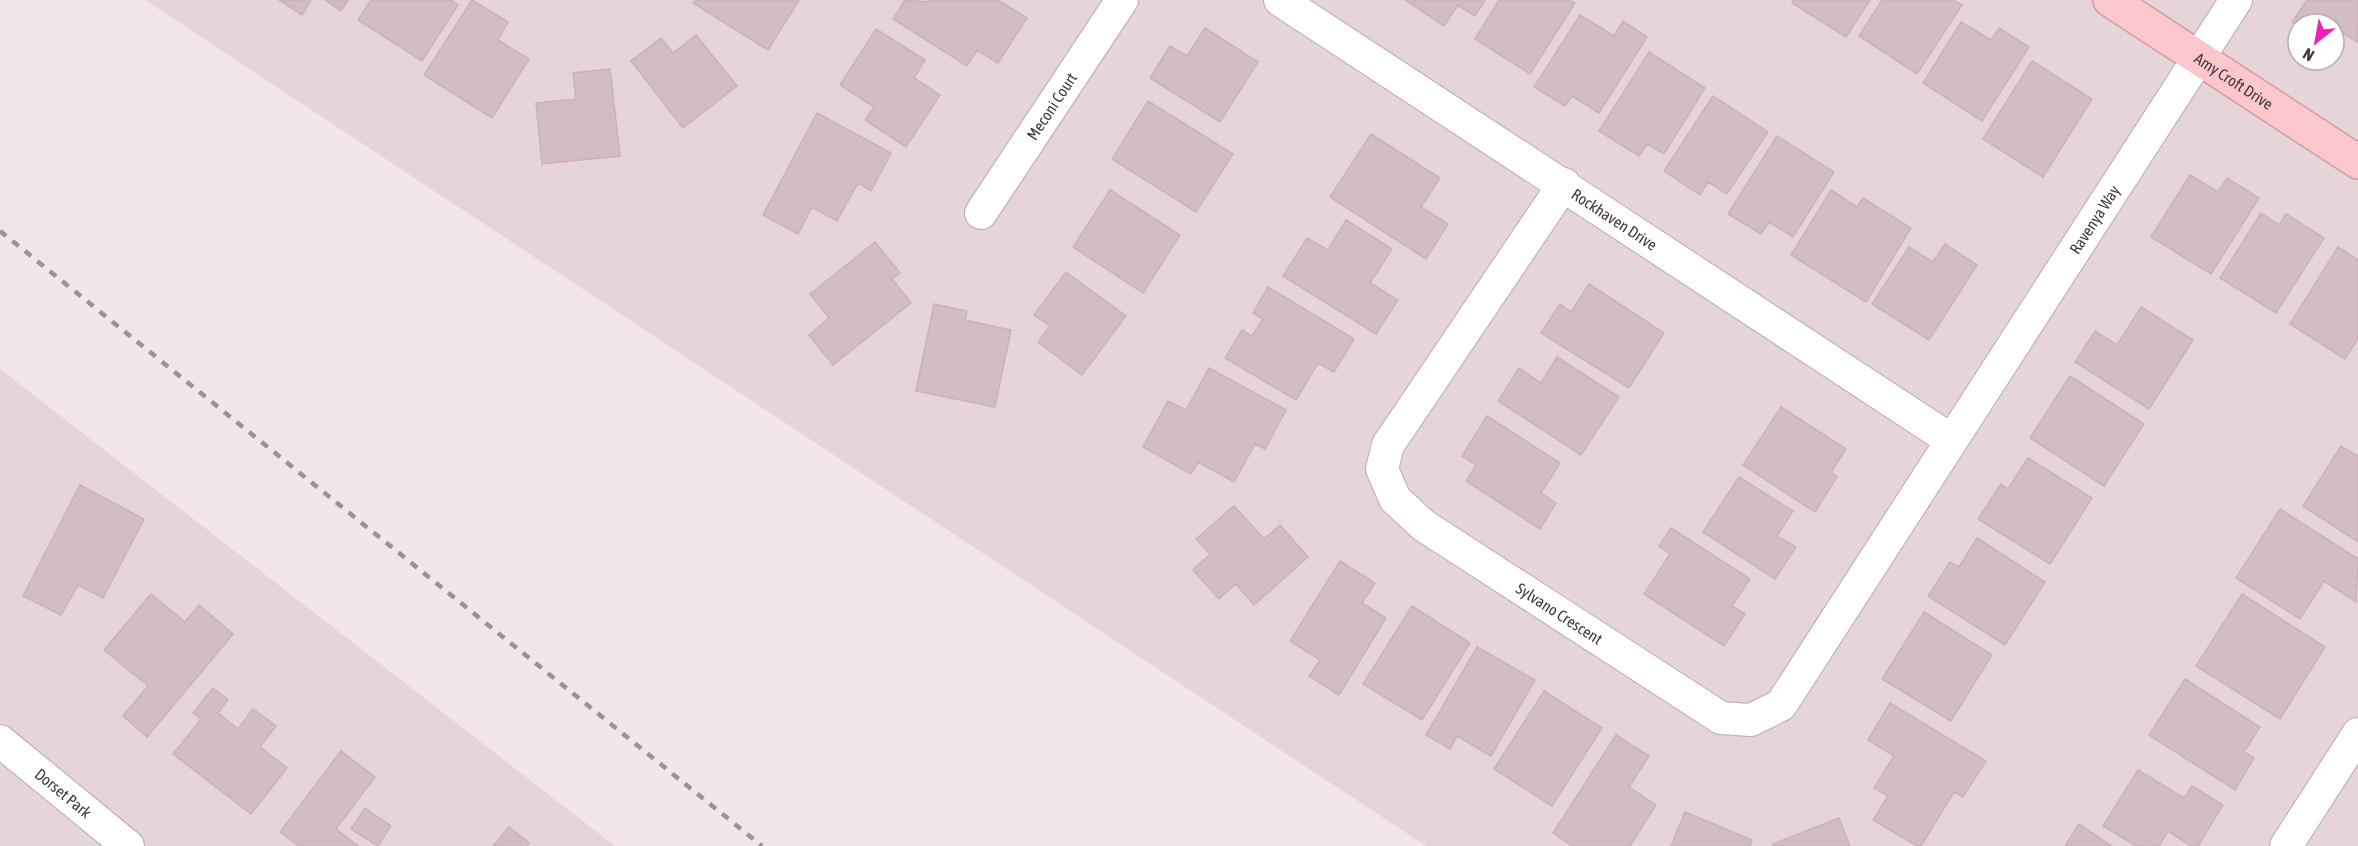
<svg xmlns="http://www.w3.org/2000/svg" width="2358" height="846" font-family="'Asap Condensed',sans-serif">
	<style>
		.residential { fill: #e5d4d8; fill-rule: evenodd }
		.building { fill: #d3bcc2; stroke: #cdb0b8; stroke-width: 1.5 }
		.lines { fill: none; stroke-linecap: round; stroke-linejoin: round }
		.street-casing { stroke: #bda9ae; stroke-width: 34 }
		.secondary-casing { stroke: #d29ba2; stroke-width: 36 }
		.street { stroke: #fff; stroke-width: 32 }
		.secondary { stroke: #fbc7cd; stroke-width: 33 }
		.rail { stroke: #959595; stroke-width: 4.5; stroke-dasharray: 8 8; stroke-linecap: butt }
		.labels { text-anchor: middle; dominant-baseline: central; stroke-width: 5; stroke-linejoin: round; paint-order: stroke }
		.street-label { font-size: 16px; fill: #44363a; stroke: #fff }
	</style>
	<rect width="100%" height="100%" fill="#f2e6e8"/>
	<!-- residential -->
	<path class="residential" d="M145 0H2358V846H1426ZM2298 24H2334V60H2298Z
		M0 369 615 846H0Z"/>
	<!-- building -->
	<path class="building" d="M279 0H311L302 15Z
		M325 0H348L341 11Z
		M371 0H451L458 5 422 61 358 20Z
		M472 0 508 22 498 40 529 59 492 118 424 75Z
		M695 0H799L768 50 693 3Z
		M905 0 926 2 927 0H998L1027 18 998 63 977 50 967 66 893 19Z
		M1405 0H1485L1475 16 1458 5 1444 26Z
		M1499 0H1569L1575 3 1530 74 1475 39Z
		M1793 0H1870L1846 37 1792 3Z
		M1882 0H1953L1962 5 1917 74 1859 36Z
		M2307 0H2358L2357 42 2338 30 2334 36V24L2298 26 2292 22Z
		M1580 15 1614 36 1623 21 1647 37 1599 113 1572 96 1565 106 1534 87Z
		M1961 22 1991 40 1999 28 2029 47 1982 121 1923 83Z
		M1205 28 1258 62 1220 122 1150 78 1170 46 1187 56Z
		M876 29 925 60 914 78 940 95 906 147 865 120 874 107 840 85Z
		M696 35 737 86 683 128 631 61 661 38 673 53Z
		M1649 52 1705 88 1664 154 1647 144 1639 156 1599 131Z
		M2032 61 2092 99 2043 177 1983 139Z
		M610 69 620 156 542 164 536 103 576 99 573 73Z
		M1713 96 1768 132 1727 194 1708 182 1700 195 1664 171Z
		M1148 101 1233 154 1196 212 1112 159Z
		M817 113 891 153 871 191 858 183 837 221 812 207 798 234 763 215Z
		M1371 134 1440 178 1421 207 1448 224 1426 259 1330 197Z
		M1777 136 1834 172 1793 237 1769 222 1761 234 1728 214Z
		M2190 175 2218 192 2227 178 2259 198 2211 274 2151 237Z
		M1110 190 1180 235 1143 293 1073 247Z
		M1831 190 1857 207 1863 198 1911 228 1866 302 1791 255Z
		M2261 213 2279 225 2286 214 2324 238 2276 313 2220 278Z
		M1346 220 1392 249 1370 283 1398 300 1376 334 1283 276 1307 238 1328 250Z
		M875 242 900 273 892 279 911 303 833 365 809 335 829 318 810 294Z
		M1945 244 1977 265 1929 340 1872 304 1909 247 1933 262Z
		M2338 247 2358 260V338L2345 359 2290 324Z
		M1066 272 1126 316 1082 375 1038 342 1050 326 1034 315Z
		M1589 284 1664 333 1629 388 1541 333 1560 304 1571 312Z
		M1268 287 1354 339 1334 372 1318 363 1296 400 1225 358 1242 330 1252 336 1263 319 1253 313Z
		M934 304 967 311 965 320 1011 330 995 407 916 391Z
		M2141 307 2193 340 2149 409 2075 362 2095 331 2117 345Z
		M1557 357 1619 397 1581 455 1498 401 1519 368 1541 383Z
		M1209 368 1286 410 1265 449 1255 444 1234 482 1198 462 1191 474 1143 447 1168 401 1186 410Z
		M2070 376 2144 424 2104 486 2030 438Z
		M1781 407 1846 449 1831 472 1837 477 1815 512 1743 465Z
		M1487 416 1560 463 1541 493 1556 503 1540 529 1466 481 1476 465 1462 456Z
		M2341 446 2358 456V542L2303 506Z
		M2028 458 2092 498 2050 564 1978 519 2001 484 2008 489Z
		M1739 477 1793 511 1777 536 1796 547 1775 579 1703 532Z
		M80 485 144 519 103 598 78 585 61 615 23 596Z
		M1234 506 1264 539 1280 525 1308 557 1254 605 1236 584 1219 599 1193 570 1210 554 1196 539Z
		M2280 509 2358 559 2356 602 2324 581 2300 619 2236 578Z
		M1671 528 1750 579 1732 606 1745 614 1724 646 1644 594 1670 554 1659 546Z
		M1977 538 2045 582 2005 645 1928 596 1950 562 1959 567Z
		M1340 561 1375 583 1362 603 1386 618 1339 695 1309 676 1320 660 1290 641Z
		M151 594 185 622 199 605 233 634 147 737 123 716 148 686 104 650Z
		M2242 594 2325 647 2280 719 2196 666Z
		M1412 606 1470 643 1422 720 1363 684Z
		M1924 612 1992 655 1951 721 1882 679Z
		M1477 647 1535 680 1491 756 1457 736 1450 749 1426 735Z
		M2185 679 2260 727 2244 752 2254 758 2235 790 2149 735Z
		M213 688 228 700 218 713 238 729 253 709 276 726 260 747 287 768 251 814 173 754 201 719 193 713Z
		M1544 691 1602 728 1552 806 1494 769Z
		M1890 703 1986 761 1963 797 1954 792 1921 846H1917L1873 820 1888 796 1874 788 1894 756 1868 740Z
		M1616 735 1649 756 1629 787 1656 805 1630 846H1572L1553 833Z
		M341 751 375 777 336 829 358 846H299L280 832Z
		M2138 770 2184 798 2192 786 2223 805 2198 846H2191L2168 831 2159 846H2136L2103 826Z
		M365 808 391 826 378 846 351 829Z
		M1685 812 1752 840 1750 846H1671Z
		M1839 818 1850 846H1773V844Z
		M2079 824 2112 846H2065Z
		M509 827 529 843 527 846H493Z"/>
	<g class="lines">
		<!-- street casing -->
		<g class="street-casing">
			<g id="street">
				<path id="s1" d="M1280 0 1951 440"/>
				<path id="s2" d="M1564 184 1388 445 1382 469 1395 499 1423 525 1721 718 1751 720 1781 705 2236 0"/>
				<path id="s3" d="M981 213 1122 0"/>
				<path id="s4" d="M0 741 128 846"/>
				<path d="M2286 846 2358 734"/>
			</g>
		</g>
		<!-- secondary casing -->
		<g class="secondary-casing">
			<g id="secondary">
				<path id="s5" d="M2110 0 2358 162"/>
			</g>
		</g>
		<!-- street -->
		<use href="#street" class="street"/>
		<!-- secondary -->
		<use href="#secondary" class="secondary"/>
		<!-- rail -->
		<path class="rail" d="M0 231 762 846"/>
	</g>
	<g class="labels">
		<!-- street labels -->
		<g class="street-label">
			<text stroke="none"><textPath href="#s5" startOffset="148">Amy Croft Drive</textPath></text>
			<text stroke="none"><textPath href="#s3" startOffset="128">Meconi Court</textPath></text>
			<text stroke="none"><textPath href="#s1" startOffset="400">Rockhaven Drive</textPath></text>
			<text stroke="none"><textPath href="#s2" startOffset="1407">Ravenya Way</textPath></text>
			<text stroke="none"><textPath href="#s2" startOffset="573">Sylvano Crescent</textPath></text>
			<text stroke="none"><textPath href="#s4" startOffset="82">Dorset Park</textPath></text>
		</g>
	</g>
	<!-- north arrow -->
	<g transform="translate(2316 42) rotate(211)"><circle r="28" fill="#ffffff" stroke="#b4afb0" stroke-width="1.5"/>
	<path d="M0-4.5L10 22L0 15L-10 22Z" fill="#ec23b5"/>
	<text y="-9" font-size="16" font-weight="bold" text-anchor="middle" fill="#44363a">N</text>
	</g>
</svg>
